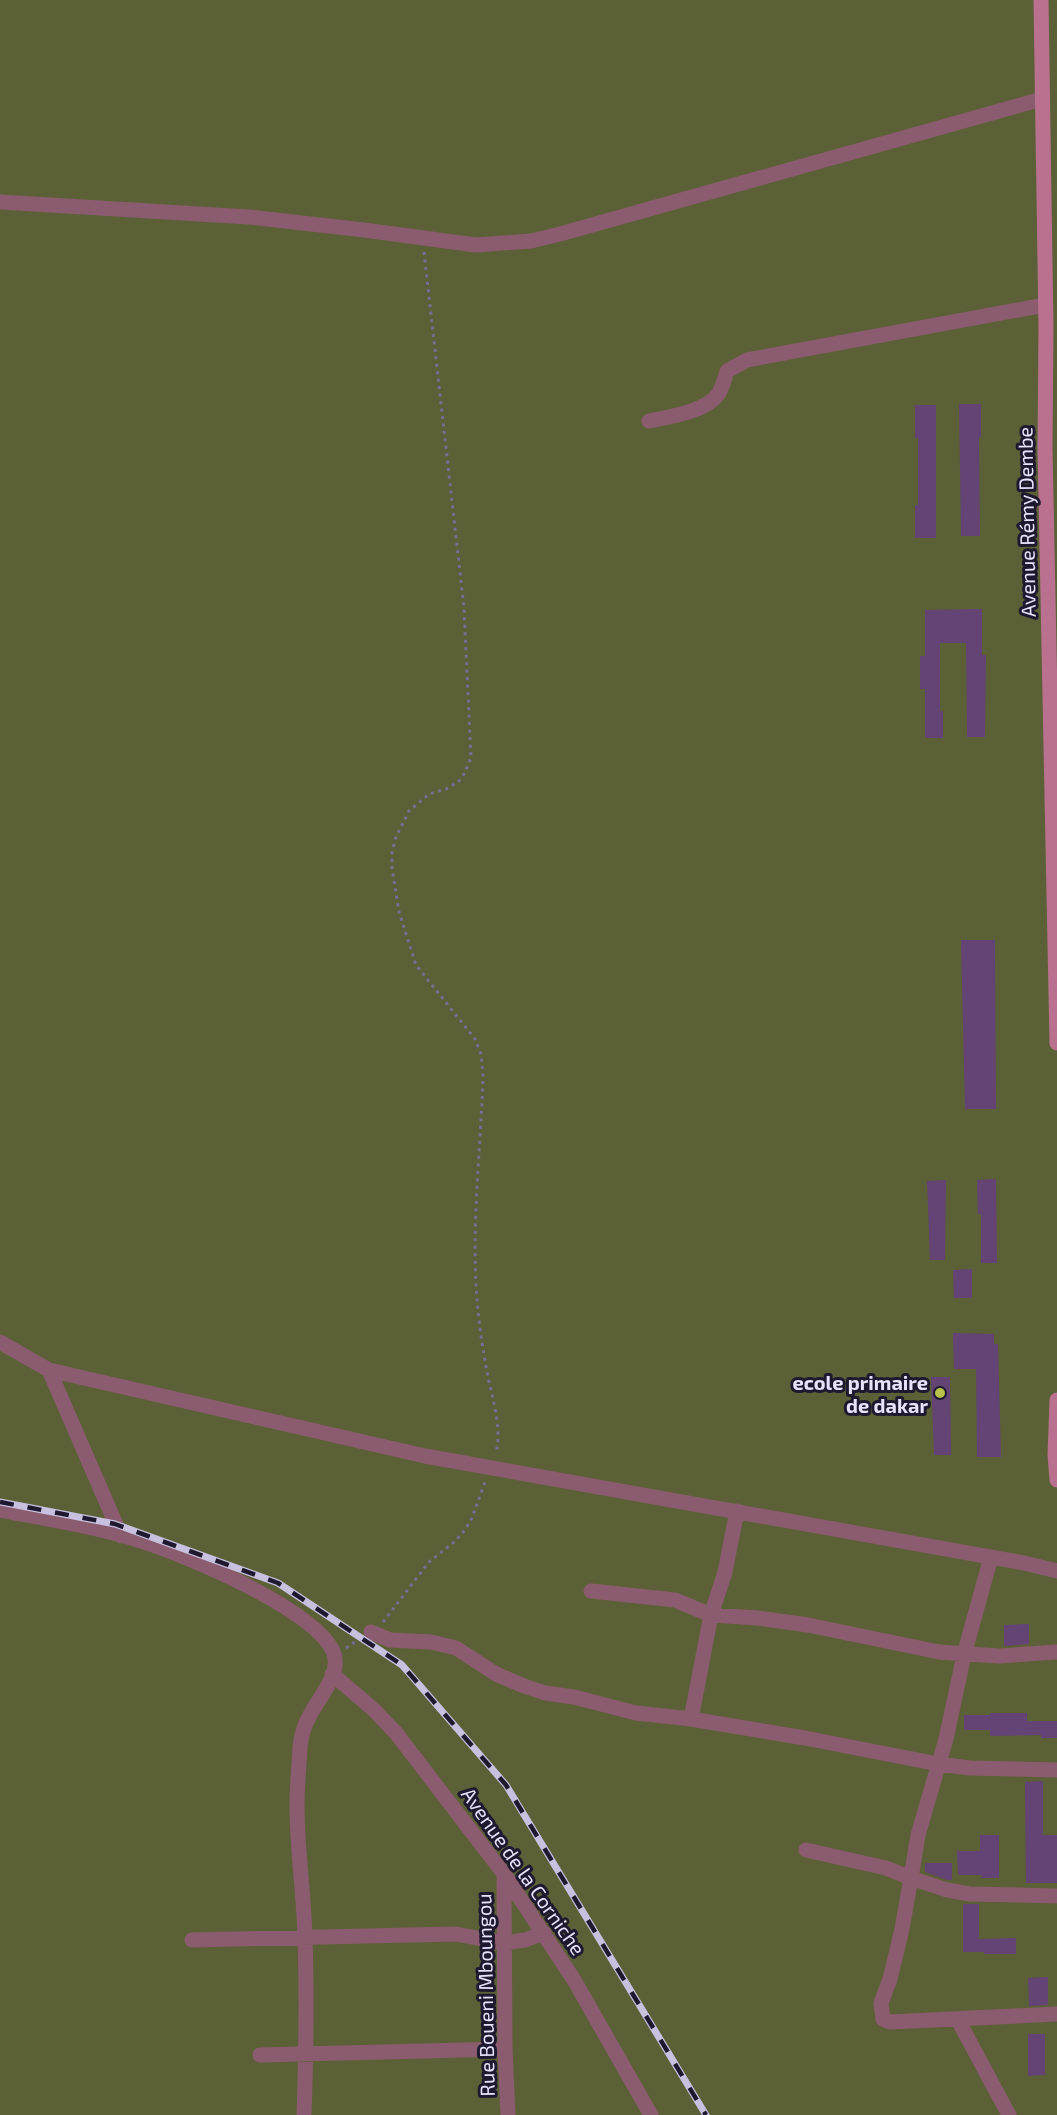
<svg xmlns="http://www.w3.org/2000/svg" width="1057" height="2115" font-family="'Exo 2',sans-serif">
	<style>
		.green { fill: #5c6036 }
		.building { fill: #644375 }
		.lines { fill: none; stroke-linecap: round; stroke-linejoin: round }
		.path { stroke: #776e96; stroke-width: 3; stroke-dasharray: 3 4.5; stroke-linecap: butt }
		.street { stroke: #8b5c6f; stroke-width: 15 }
		.secondary { stroke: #ba7190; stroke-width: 15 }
		.rail-casing { stroke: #c7c1df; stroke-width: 7 }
		.rail { stroke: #1e192f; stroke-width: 4.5; stroke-dasharray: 14; stroke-linecap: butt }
		.poi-dot { fill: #b7c148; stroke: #1e192f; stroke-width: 2 }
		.labels { text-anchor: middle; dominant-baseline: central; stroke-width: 6; stroke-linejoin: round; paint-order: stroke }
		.street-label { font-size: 20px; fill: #e7e3fc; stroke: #1e192f }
		.poi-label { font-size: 20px; font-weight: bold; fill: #e7e3fc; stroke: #1e192f; text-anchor: end }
	</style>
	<rect width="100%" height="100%" fill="#382b5c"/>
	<!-- green -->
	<path class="green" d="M0 0H1057V2115H0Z"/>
	<!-- building -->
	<path class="building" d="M959 404H981V437H979L980 536H961Z
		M915 405H936V538H915V505H918V438H915Z
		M982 609V655H986L985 737H967L966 643H940V711H943V738H925V689H920V656H925V610Z
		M961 940H995L996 1109H965Z
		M996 1179 997 1263H981V1214H978L977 1180Z
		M946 1180 945 1260H930L927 1181Z
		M972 1269V1298H954L953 1270Z
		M953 1333 994 1334V1344H998L1001 1457H977L976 1369H954Z
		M931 1377H950L951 1455H934Z
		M1029 1624V1644L1004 1646V1625Z
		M990 1713H1027V1721H1057V1738H1041V1735L990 1736V1730H964V1715H990Z
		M1043 1781V1835H1057V1883H1026L1025 1782Z
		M980 1835H999V1878H981V1875H958L957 1851H980Z
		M925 1863H952V1880H947L925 1872Z
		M963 1904H979V1939L1016 1938V1954H984V1952H963Z
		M1048 1977V2005L1029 2006 1028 1978Z
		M1028 2034H1045V2075L1028 2076Z"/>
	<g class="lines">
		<!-- path -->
		<path class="path" d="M424 252 464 608 471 758 463 776 458 782 446 789 429 794 409 811 396 837 392 852V868L399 912 416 965 475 1039 481 1054 483 1075C481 1149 471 1225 477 1299 479 1325 483 1351 488 1377 493 1401 502 1428 496 1453
			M383 1622 429 1562 454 1542 465 1530 472 1518 485 1482
			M346 1648 358 1640"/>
		<!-- street -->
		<path class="street" d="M0 202 249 217 364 230 476 245 531 241 560 234 1042 99
			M649 421C669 417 708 411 719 393 723 386 725 378 727 371L747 360 1045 305
			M0 1342 49 1370 425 1456 1024 1563 1057 1571
			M49 1370 121 1536
			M0 1510C46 1519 93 1526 138 1540 184 1554 312 1608 333 1651 343 1673 318 1698 309 1717 304 1726 301 1736 300 1747 299 1767 297 1786 297 1806 297 1850 304 1894 305 1938 307 1997 306 2056 304 2115
			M991 1557 964 1655 946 1739 918 1835 911 1878 947 1890 970 1894 1057 1896
			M591 1591 675 1600 711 1615 758 1618 808 1625 939 1652 999 1656 1057 1652
			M371 1632 390 1640 431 1642 456 1648 496 1674 524 1686 545 1693 574 1697 636 1713 691 1719 805 1738 938 1764 970 1768 1057 1770
			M332 1674 373 1709 396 1733 504 1874 574 1980 651 2115
			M691 1719 711 1615 725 1572 737 1511
			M806 1850 886 1868 911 1878 902 1929 890 1979 881 2003 883 2019 890 2022 1057 2014
			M504 1874 505 2049 508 2115
			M192 1940 456 1934 503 1943 525 1940 544 1933
			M958 2020 1009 2115
			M260 2055 505 2049"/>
		<!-- secondary -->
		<path class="secondary" d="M1041 0 1046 327 1045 448 1057 1043
			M1057 1400 1055 1455 1057 1480"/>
		<!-- rail casing -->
		<g class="rail-casing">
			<path id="rail" d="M0 1502 115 1524 278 1583 402 1665 506 1785 706 2115"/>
		</g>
		<!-- rail -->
		<use href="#rail" class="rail"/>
	</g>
	<!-- markers -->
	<circle class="poi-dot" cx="940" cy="1393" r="6"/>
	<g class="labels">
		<!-- street labels -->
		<g class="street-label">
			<text transform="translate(1026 522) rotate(-91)">Avenue Rémy Dembe</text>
			<text transform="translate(524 1871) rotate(55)">Avenue de la Corniche</text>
			<text transform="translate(485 1995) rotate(-91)">Rue Boueni Mboungou</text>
		</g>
		<!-- poi labels -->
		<g class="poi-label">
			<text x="928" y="1382">ecole primaire<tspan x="928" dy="23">de dakar</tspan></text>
		</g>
	</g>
</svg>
